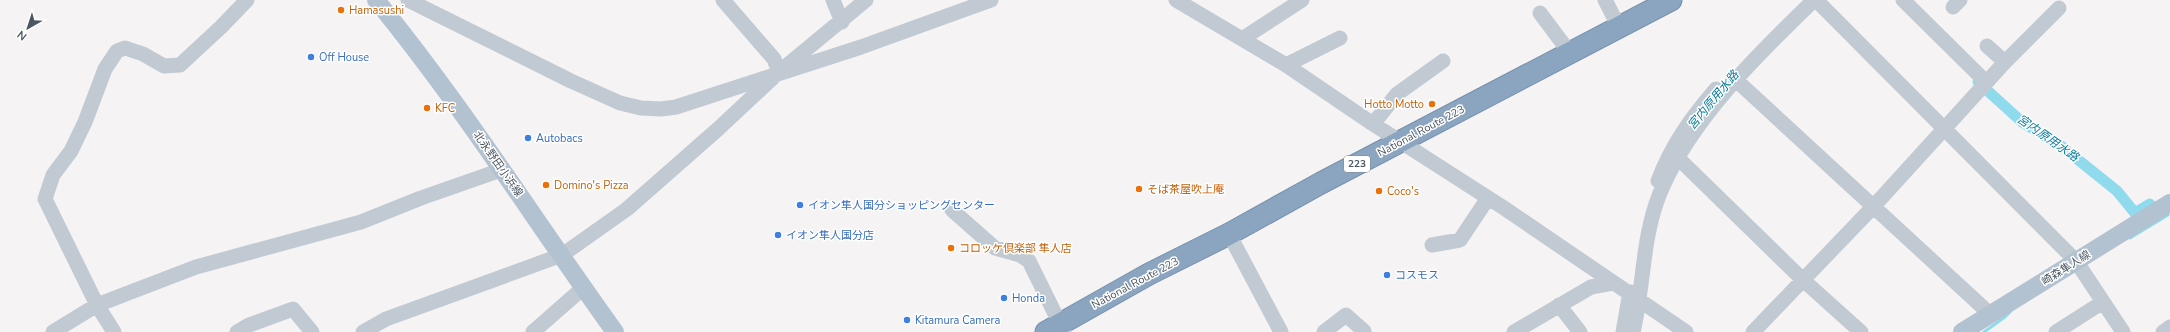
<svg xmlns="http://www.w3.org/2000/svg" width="2170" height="332" font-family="'Nunito Sans','Noto Sans JP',sans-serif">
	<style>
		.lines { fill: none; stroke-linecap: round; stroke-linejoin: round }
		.stream { stroke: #90daee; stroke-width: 3 }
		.canal { stroke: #90daee; stroke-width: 11 }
		.highway-casing { stroke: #7690ad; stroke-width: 23 }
		.minor { stroke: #c1cad2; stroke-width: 15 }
		.major { stroke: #b3c2d1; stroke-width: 18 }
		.highway { stroke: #8ba5c1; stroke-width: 21 }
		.food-dot { fill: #e8710a; stroke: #fff; stroke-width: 1.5 }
		.shop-dot { fill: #3f7fe0; stroke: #fff; stroke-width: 1.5 }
		.labels { text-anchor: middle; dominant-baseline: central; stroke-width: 3; stroke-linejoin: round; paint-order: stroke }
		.shield { fill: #fff; stroke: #808990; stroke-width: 1 }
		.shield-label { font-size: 10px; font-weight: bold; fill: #4a5661 }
		.food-label { font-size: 11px; fill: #c56008; stroke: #fff; text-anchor: start }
		.shop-label { font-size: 11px; fill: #366cbe; stroke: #fff; text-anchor: start }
		.street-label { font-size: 11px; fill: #4a5661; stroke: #fff }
		.water-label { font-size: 12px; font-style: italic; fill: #0c7c9b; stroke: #fff }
	</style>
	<rect width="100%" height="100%" fill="#f5f3f3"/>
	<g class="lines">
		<!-- stream -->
		<path class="stream" d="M2130 238 2168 215
			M1984 332 2005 317 2011 311"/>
		<!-- canal -->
		<path class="canal" d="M1978 82 2022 122 2061 146 2117 191 2135 213 2150 204"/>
		<!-- highway casing -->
		<g class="highway-casing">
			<path id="highway" d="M1046 332 1149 274 1229 234 1321 183 1671 0"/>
		</g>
		<!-- minor -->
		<path class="minor" d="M408 0 571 81 620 103 641 108 661 109 676 107 861 47 991 0
			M723 0 774 59 779 72
			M833 0 842 22
			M1176 0 1286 65 1373 124 1504 208 1686 332
			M1605 0 1619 27
			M1816 0 2076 261 2123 332
			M1903 0 1986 82
			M1953 7 1960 0
			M1540 13 1570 53
			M1242 39 1302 0
			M1987 46 2005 62
			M1286 65 1340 38
			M1736 80 1990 314
			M1373 124 1397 94 1443 61
			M1679 159 1802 279 1861 332
			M1658 181C1671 146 1691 118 1716 89
			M952 210 995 248 1020 255 1029 261 1064 332
			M1229 234 1281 332
			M1432 245 1460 240 1488 198
			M1559 305 1580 332
			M53 332 97 305 196 267 361 222 421 198 501 170
			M114 332 97 305 45 199 53 175 71 151 85 122 105 69 117 51 125 48 143 54 164 66 180 65 221 27 247 0
			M237 332 249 325 293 309 312 332
			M363 332 386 319 562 255 627 209 718 129 779 72 866 0
			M533 332 583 288
			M1324 332 1346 315 1364 331
			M1514 332 1591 287 1613 283
			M1623 332 1630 292
			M1633 332C1644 286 1642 237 1660 193 1690 120 1758 54 1814 0
			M1753 332 1873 207 2005 62 2059 8
			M2056 332 2103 302
			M2163 332 2170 327"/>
		<!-- major -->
		<path class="major" d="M376 0C462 105 535 221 615 332
			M1962 332 2170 203"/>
		<!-- highway -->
		<use href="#highway" class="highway"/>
	</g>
	<!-- markers -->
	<g class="food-dot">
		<circle cx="341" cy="10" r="4"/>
		<circle cx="1432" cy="104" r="4"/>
		<circle cx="427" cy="108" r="4"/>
		<circle cx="546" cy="185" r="4"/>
		<circle cx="1139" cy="189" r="4"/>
		<circle cx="1379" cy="191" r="4"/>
		<circle cx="951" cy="248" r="4"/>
	</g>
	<g class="shop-dot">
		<circle cx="311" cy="57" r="4"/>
		<circle cx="528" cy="138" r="4"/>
		<circle cx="800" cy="205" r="4"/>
		<circle cx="778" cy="235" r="4"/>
		<circle cx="1387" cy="275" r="4"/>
		<circle cx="1004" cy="298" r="4"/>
		<circle cx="907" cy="320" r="4"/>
	</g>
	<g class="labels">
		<!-- shield labels -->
		<rect class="shield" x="1344" y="156" width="26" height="16" rx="3"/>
		<g class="shield-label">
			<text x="1357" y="164">223</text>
		</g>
		<!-- food labels -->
		<g class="food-label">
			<text x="349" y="10">Hamasushi</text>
			<text x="1424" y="104" text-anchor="end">Hotto Motto</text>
			<text x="435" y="108">KFC</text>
			<text x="554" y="185">Domino's Pizza</text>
			<text x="1147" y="189">そば茶屋吹上庵</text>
			<text x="1387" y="191">Coco's</text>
			<text x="959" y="248">コロッケ倶楽部 隼人店</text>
		</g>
		<!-- shop labels -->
		<g class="shop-label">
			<text x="319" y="57">Off House</text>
			<text x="536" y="138">Autobacs</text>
			<text x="808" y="205">イオン隼人国分ショッピングセンター</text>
			<text x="786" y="235">イオン隼人国分店</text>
			<text x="1395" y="275">コスモス</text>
			<text x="1012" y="298">Honda</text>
			<text x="915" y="320">Kitamura Camera</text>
		</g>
		<!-- street labels -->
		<g class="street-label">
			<text transform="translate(1421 131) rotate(-28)">National Route 223</text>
			<text transform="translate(498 164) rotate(55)">北永野田小浜線</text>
			<text transform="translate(2066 268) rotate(-32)">崎森隼人線</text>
			<text transform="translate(1135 283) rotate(-28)">National Route 223</text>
		</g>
		<!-- water labels -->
		<g class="water-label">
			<text transform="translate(1713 100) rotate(-50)">宮内原用水路</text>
			<text transform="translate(2048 138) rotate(35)">宮内原用水路</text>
		</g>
	</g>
	<!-- north arrow -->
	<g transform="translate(28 28) rotate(219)" stroke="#ffffff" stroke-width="3" paint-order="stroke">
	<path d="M0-3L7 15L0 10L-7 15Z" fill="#4a5661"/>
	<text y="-6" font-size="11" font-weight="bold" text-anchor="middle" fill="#4a5661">N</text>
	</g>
</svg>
